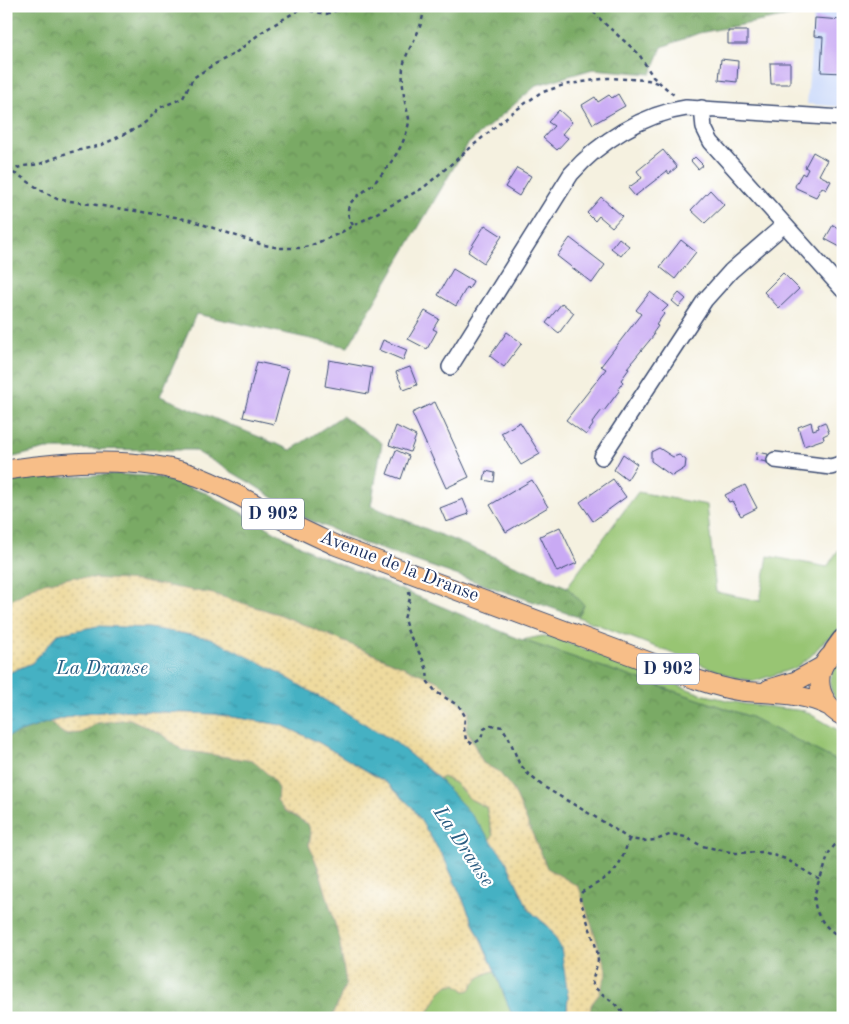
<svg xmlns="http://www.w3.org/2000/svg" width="849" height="1024" font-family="'Old Standard TT',serif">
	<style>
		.built { fill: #cddbfa }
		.grass { fill: #98c573; stroke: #5a7a68 }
		.forest { fill: url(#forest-crowns); stroke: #4a6c62 }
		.sand { fill: url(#sand-dots); stroke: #84847e }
		.water { fill: url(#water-ripples); stroke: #307090 }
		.building { fill: #c9aaf4 }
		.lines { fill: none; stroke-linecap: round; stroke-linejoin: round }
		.minor-casing { stroke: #3c4c72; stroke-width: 18 }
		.major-casing { stroke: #3c4c72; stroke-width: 21 }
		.highway-casing { stroke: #3c4c72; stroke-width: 24 }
		.path { stroke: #3c4c72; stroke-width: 2.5; stroke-dasharray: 4 4; stroke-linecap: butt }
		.minor { stroke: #fff; stroke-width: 15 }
		.major { stroke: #f7be88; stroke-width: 19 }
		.highway { stroke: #f7be88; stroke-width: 21 }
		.labels { text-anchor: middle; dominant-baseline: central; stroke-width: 4.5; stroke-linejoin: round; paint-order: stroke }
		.shield { fill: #fff; stroke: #5f6d8e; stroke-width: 1 }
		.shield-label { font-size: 18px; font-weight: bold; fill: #1b2f5e }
		.street-label { font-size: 19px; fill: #1b2f5e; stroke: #fff }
		.water-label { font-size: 20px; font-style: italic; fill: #2a5c81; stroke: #fff }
	</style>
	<defs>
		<pattern id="forest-crowns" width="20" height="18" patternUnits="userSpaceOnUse" patternTransform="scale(1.25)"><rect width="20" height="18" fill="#7aaa65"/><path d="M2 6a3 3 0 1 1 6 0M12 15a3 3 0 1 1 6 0" fill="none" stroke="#638b56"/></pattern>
		<pattern id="sand-dots" width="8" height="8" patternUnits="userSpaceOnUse" patternTransform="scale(1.25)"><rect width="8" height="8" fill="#eeda9e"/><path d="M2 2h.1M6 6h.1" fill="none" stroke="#ccbb8a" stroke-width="1.8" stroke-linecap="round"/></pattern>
		<pattern id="water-ripples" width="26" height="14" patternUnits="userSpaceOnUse" patternTransform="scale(1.25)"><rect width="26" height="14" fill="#45b1c3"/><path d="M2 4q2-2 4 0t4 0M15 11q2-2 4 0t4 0" fill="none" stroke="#3990a2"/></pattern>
	</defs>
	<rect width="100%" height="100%" fill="#fff"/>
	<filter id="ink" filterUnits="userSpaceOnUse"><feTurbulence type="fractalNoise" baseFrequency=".02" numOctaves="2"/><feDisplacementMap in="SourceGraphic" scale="10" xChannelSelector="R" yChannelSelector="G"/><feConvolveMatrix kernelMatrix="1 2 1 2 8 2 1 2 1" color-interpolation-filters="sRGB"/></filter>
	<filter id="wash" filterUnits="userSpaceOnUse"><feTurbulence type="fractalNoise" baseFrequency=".0096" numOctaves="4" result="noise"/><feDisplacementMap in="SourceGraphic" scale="20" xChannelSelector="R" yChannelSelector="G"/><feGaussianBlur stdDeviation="1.12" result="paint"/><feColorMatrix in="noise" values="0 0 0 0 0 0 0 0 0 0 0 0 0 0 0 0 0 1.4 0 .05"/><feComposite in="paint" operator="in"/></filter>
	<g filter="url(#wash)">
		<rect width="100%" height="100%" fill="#f5f1e0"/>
		<!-- built -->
		<path class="built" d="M843 6V107L807 104 814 12Z"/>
		<!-- grass -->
		<path class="grass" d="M638 492 707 505 716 592 760 601 768 556 827 567 843 543V626L840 632 825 640 811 656 795 668 755 681 736 678 578 617 584 605 567 587Z
			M542 636 553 637 701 694 744 704 805 711 843 733V764L751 717 522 640Z
			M843 658V705C825 692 826 672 843 658Z
			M443 777 455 783 470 799 486 807 493 836 490 840 469 812 439 779Z
			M495 971 513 1018H425L440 991 448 985 456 984 465 991C474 982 482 973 495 971Z"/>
		<!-- forest -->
		<path class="forest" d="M6 6H841L699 33 662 47 651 74 593 69 537 85 467 145 348 347 196 314 160 396 291 450 342 416 382 443 371 506 567 587 584 605 578 617 360 542 303 517 252 484 194 450 46 449 6 459Z
			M116 474 158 477 206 493 313 553 522 640 751 717 843 764V1018L588 1017 591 1005 599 994 579 887 547 868 514 791 499 772 483 763 466 729 469 711 439 682 281 615 213 594 39 584 6 603V483L32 478Z
			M130 719 160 733 182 750 254 761 272 778 278 789 284 810 308 824 311 833 309 845 320 872 339 938 346 983 332 1018H6V737L49 722 64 734 81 733 97 723Z"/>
		<!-- sand -->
		<path class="sand" d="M74 577 139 581 213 594 281 615 439 682 469 711 466 729 483 763 499 772 514 791 547 868 579 887 607 972 599 994 591 1005 590 1018H566L568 997 549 927 529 910 505 859 490 840 493 835 486 807 470 799 455 783 443 777 439 779 395 742 271 668 58 634 32 663 6 674V603L39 584Z
			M118 710 214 714 282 725 318 742 387 783 413 808 445 860 495 971C483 973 476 979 470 990L465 991 456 984 448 985 440 992 425 1018H332L346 983 339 938 320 872 309 845 311 833 308 824 284 810 277 801 278 789 272 778 253 761 182 750 160 733 130 719 97 723 81 733 64 734 49 722 76 715Z"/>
		<!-- water -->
		<path class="water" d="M98 626 149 628 210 638 271 668 395 742 439 779 469 812 505 859 529 910 549 927 561 948 568 997 566 1018H513L495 971 445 860 413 808 387 783 318 742 282 725 214 714 118 710 76 715 49 722 6 737V674L32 663 58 634Z"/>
		<g id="blocks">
			<!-- building -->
			<path class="building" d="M815 18 843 20V73L821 72 823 37 814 36Z
				M728 31H747V44H728Z
				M721 59 738 61 737 82 719 80Z
				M770 63H790V84H771Z
				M618 94 625 106 593 124 582 105 595 97 598 102 609 95 612 98Z
				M559 110 572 122 562 134 568 138 557 150 543 138 554 126 548 122Z
				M663 150 677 167 669 174 667 171 635 196 628 188 642 178 637 171Z
				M813 152 827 160 819 175 831 181 826 190 822 187 816 197 796 188 795 186 802 173 805 175 808 169 805 167Z
				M695 157 703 165 698 169 691 161Z
				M517 168 531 176 519 196 505 187Z
				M710 190 724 205 705 223 691 210Z
				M601 197 622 216 612 227 599 216 595 221 587 213Z
				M485 225 502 236 484 263 468 252Z
				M833 225 843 231 842 248 825 239Z
				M570 238 605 265 592 283 557 256Z
				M619 238 629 246 621 256 611 248Z
				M681 240 696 252 675 279 660 267Z
				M453 269 473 281 469 289 467 287 456 306 438 295Z
				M783 273 799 289 779 308 764 292Z
				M650 292 668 306 662 312 664 314 656 325 658 326 653 333 654 335 627 368 629 369 621 380 623 382 618 389 619 391 604 411 602 410 592 423 593 425 586 435 566 420 606 369 601 366 641 314 636 310Z
				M679 293 686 299 679 307 672 301Z
				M562 303 574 313 559 333 546 323Z
				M425 311 439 319 433 329 437 331 427 349 408 339Z
				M507 332 522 343 504 367 490 356Z
				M383 340 407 350 403 360 379 350Z
				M329 360 372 368 368 394 325 386Z
				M257 362 289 369 274 424 243 417Z
				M410 367 417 385 404 390 396 372Z
				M435 402 469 477 446 488 412 413Z
				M520 422 540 454 521 465 501 433Z
				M811 422 813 430 819 428 818 425 825 422 829 433 823 436 824 439 804 446 798 427Z
				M396 426 416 436 410 452 389 445Z
				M659 448 673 457 679 455 686 460 685 468 672 476 651 461V452Z
				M396 450 409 456 401 479 387 474Z
				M757 452 768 454 767 462 756 460Z
				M623 454 637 464 627 480 614 470Z
				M486 471 495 473 494 482 484 480Z
				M613 479 626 497 593 521 580 502Z
				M532 480 548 507 506 532 490 505Z
				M745 485 757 508 741 516 732 501 729 502 725 495Z
				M463 499 469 514 446 522 440 508Z
				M560 527 577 563 557 572 540 536Z"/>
		</g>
	</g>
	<g filter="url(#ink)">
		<use href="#blocks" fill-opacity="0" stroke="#3c4c72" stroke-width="1"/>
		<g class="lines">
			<!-- minor casing -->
			<g class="minor-casing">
				<path id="minor" d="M702 108 704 128 711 142 843 290
					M450 367 571 174C599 142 643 114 686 108L843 118
					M602 457 705 300 731 271 784 225
					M775 460 831 467 843 463"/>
			</g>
			<!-- major casing -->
			<g class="major-casing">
				<path id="major" d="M6 470C66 461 142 455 199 477 228 488 256 505 283 520 300 529 318 537 335 545L695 679C710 684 725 689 741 691 770 694 802 692 829 706
					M843 647C811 662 813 701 843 716
					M769 689 796 681 823 666"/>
			</g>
			<!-- highway casing -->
			<g class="highway-casing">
				<path id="highway" d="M835 651 843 640"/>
			</g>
			<!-- path -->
			<path class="path" d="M588 6 604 23 639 54 653 77 674 95
				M6 170 20 176 39 189 57 199 175 217 190 220 260 244 279 248H301L312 245 338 234 423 188 509 115 540 93 564 85 608 78 648 80 660 84
				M9 171 23 166 40 164 67 153 102 145 139 127 147 121 159 108 183 98 193 78 213 65 234 54 262 32 295 12 302 9 326 14 344 8 352 7 366 12 388 6
				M353 225C338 202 360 197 373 184 382 175 390 164 397 153 402 145 408 131 409 121 409 114 406 109 405 102 403 91 402 79 403 68 405 55 411 47 416 36 421 26 423 16 425 6
				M409 591 410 598 404 619 408 632 423 660 427 670 428 682 436 692 459 706 465 716 464 728 466 740 473 744 481 739 484 729 491 725 502 727 509 738 519 763 529 775 544 787 607 824 629 839 643 841 656 840 672 834 685 837 702 846 735 853 763 852 786 859 820 880
				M843 844 835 845C826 855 828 857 824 869 821 877 816 886 815 895 812 913 827 931 843 938
				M628 1018 617 1006 594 987 592 982 598 961 597 950 580 899 582 892C612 875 618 874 629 839"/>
			<!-- minor -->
			<use href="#minor" class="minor"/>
			<!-- major -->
			<use href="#major" class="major"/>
			<!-- highway -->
			<use href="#highway" class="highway"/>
		</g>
	</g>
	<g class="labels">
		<!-- shield labels -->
		<g class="shield">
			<rect x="242" y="498.5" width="62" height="31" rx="4"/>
			<rect x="637" y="653.5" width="62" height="31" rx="4"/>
		</g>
		<g class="shield-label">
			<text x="273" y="514">D 902</text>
			<text x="668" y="669">D 902</text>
		</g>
		<!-- street labels -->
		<g class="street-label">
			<text transform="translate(399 567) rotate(21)">Avenue de la Dranse</text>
		</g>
		<!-- water labels -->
		<g class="water-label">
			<text x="102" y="669">La Dranse</text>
			<text transform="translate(463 847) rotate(56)">La Dranse</text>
		</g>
	</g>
	<!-- margin -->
	<rect width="849" height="1024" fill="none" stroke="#fff" stroke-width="25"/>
</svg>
